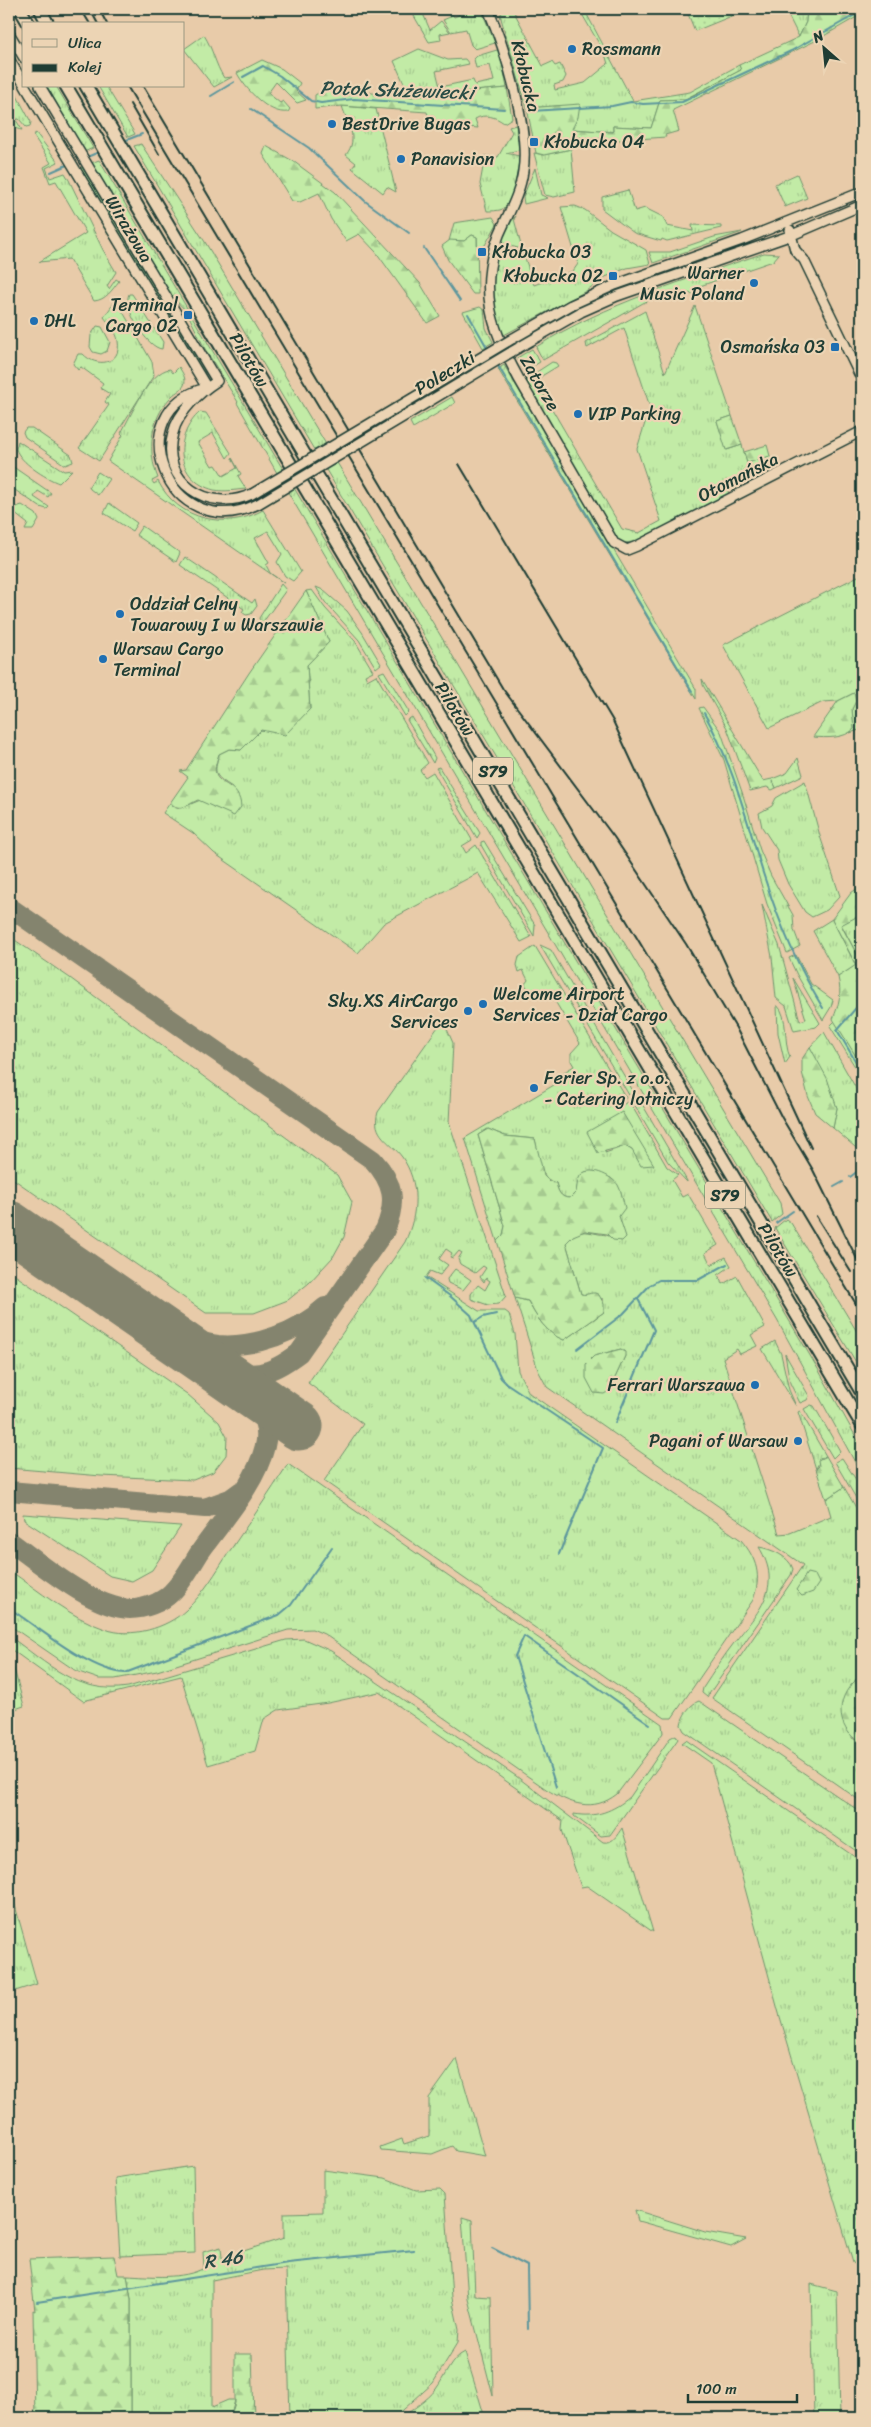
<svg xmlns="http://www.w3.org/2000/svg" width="871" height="2427" font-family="Sriracha,sans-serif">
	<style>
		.grass { fill: url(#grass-tufts); stroke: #70946d; fill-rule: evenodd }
		.forest { fill: url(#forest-firs); stroke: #70946d }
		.park { fill: url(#park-dots); stroke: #70946d }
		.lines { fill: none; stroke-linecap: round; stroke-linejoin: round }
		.stream { stroke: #5c969d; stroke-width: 2 }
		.taxiway { stroke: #84846e; stroke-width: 20 }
		.runway { stroke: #84846e; stroke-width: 49 }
		.secondary-casing { stroke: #1f3d34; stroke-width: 12 }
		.highway-casing { stroke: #1f3d34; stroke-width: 15 }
		.secondary { stroke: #ecd4b4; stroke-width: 9 }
		.highway { stroke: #ecd4b4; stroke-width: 11 }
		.rail { stroke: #1f3d34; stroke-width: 2 }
		.secondary-bridge-casing { stroke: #1f3d34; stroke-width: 12; stroke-linecap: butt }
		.secondary-bridge { stroke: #ecd4b4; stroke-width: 9 }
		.poi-dot { fill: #1f6fb2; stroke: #ecd4b4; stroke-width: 2 }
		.labels { text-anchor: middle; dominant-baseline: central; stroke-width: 4.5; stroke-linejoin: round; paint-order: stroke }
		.shield { fill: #ecd4b4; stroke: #5c6a5a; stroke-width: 1 }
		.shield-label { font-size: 16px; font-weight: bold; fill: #1f3d34 }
		.poi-label { font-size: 18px; fill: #1f3d34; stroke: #ecd4b4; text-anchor: start }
		.street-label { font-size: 18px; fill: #1f3d34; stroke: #ecd4b4 }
		.water-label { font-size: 19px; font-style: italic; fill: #294c46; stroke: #ecd4b4 }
	</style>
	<defs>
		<pattern id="grass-tufts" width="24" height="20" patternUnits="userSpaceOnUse" patternTransform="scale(1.25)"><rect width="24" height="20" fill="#c2eba6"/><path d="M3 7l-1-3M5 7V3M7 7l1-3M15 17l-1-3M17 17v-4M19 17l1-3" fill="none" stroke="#a6ca90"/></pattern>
		<pattern id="forest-firs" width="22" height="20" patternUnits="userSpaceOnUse" patternTransform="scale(1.25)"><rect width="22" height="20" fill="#c2eba6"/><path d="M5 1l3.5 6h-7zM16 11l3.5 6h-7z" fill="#a6ca90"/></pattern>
		<pattern id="park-dots" width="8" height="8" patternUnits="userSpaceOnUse" patternTransform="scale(1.25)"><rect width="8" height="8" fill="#c2eba6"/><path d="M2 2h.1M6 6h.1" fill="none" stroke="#a6ca90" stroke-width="1.8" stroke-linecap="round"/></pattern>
	</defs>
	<rect width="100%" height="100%" fill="#e8cba9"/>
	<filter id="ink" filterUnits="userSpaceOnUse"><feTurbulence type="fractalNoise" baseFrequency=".02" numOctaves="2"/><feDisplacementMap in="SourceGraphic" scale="10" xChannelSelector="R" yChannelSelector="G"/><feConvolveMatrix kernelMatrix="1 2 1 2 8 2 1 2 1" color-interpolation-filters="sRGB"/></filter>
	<g filter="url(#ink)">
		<!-- grass -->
		<path class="grass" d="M410 9H421L430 30 441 21 450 32 440 34 441 40 429 42Z
			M458 9 462 13 470 9H481L495 43 475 49 471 45 466 29 451 32 443 20 450 17 451 12 454 17 459 15Z
			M505 9H512L514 12 543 66 552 62 555 66 560 64 566 76 563 82 554 85 555 90 585 83 608 64 605 54 579 9H584L633 101 690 92 739 65 741 70 685 99 660 100 651 128 613 126V132L571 129 578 117 558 106 527 108 500 15Z
			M785 9H807L806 22 799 37Z
			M204 35C213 49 215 64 224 78L232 77 214 87 184 49Z
			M419 49 448 60 465 59 469 64 436 71 440 87 473 80 475 85 494 81 490 65 476 68 474 59 477 56 497 50 500 51 507 88 410 97 394 61Z
			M9 81 31 122 30 126 26 127 19 119 16 120 22 130C9 128 9 122 9 110L17 102 9 89Z
			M47 86H56L93 148 84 152Z
			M98 86H106L135 134 128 137Z
			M342 106 376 109 396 192 387 187 383 193 352 168 356 163 346 155C359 138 348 125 342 106Z
			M516 125 519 150 506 153 519 156C519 167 514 204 503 209 498 211 491 211 487 211L480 184 485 156 498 157 512 132 509 127Z
			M36 133 58 162 46 168 50 178 65 173 69 180 103 250 116 272 107 286 109 289 116 279 119 281C112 290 106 300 94 301L69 259 39 262 86 233 56 181 50 183 44 167 51 163 33 135Z
			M141 144 205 242 780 1203 782 1214 772 1222 134 146Z
			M571 149 575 192 554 197 545 195 534 153 544 155Z
			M99 160 818 1369 862 1448V1475L777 1320 289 494 237 403 238 402 205 349 187 312 168 292 105 184 91 163Z
			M82 167 204 370 206 378 80 168Z
			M535 168 541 195 548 198 524 204 523 197Z
			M797 174 807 198 785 207 775 184Z
			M628 190 635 211 645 208 663 217 667 226 693 231 692 225 721 226V228L667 241 662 239 661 241 634 233 602 209V197Z
			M575 206 585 210 611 230 646 250 650 264 627 268 603 278 586 291 502 336C493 307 488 278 500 249L523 252 534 285 573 271 578 264 561 207Z
			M516 216 514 219 522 249 502 244C503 233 509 223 516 216Z
			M493 217 497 224 485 245 478 252 477 237 472 235 464 241H449L454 223Z
			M742 232 653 263 649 252H670L714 237Z
			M764 253 779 254 773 261 697 287 693 294 671 291 643 303 543 360 536 347C607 303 686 280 764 253Z
			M129 294H132L163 342 162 349C147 348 122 307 129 294Z
			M116 300 152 362 154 375 99 461 79 448 109 405 105 402 110 394 100 388 103 383 81 367 78 370 73 364 78 354H83C96 368 122 365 118 341 117 332 109 324 104 317Z
			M695 306 732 416 717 421 727 450 742 445 747 463 770 456 773 465 727 489 729 494 634 542 622 543 615 538 526 385V379L552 362 556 363 558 366 535 380 622 529 639 533 661 521 637 449 650 407 624 328 587 348 586 343 645 311 665 373Z
			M480 307 484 310 486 328 493 342 483 348 463 312Z
			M97 326 102 327 110 342 107 351 101 354 93 352 90 347 91 335Z
			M532 349 540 362 524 371 517 358Z
			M504 365 696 689V699L498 369Z
			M179 367C182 372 187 379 184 385 182 390 174 393 170 398 150 420 147 451 158 478L152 481 154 484 158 481C178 521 227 530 263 510L301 572 293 581 285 576 277 562 282 554 268 531 255 538 269 563 266 565 270 573 284 583 108 461 123 435 121 433C131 416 149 371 170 369L173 373Z
			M452 397 455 403 413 428 410 422Z
			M200 412 206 413 231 453 227 458 213 433 198 442 212 466 216 465 223 476 237 468 232 458 241 474 238 476 246 489C235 490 225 492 214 490 175 480 173 436 200 412Z
			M26 428H32L71 455 73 462 65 465 25 437 23 432Z
			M18 441 64 471 72 470 59 483C45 478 20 462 16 449Z
			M9 464 51 493 48 497 38 491 34 497 49 507 47 509 40 507 9 486Z
			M98 472 109 479 98 495 90 489 89 486Z
			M109 503 137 523 132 531 104 513Z
			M22 505 36 514 39 520 33 530H25L28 524 14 513 16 507Z
			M142 526 180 553 176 562 136 535Z
			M185 557 252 603 255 599 257 606 251 614 246 615 242 612 244 609 180 565Z
			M862 574V729L850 733 854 729 852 709 856 701 854 693 838 701 823 702 769 728 723 645Z
			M281 584 286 590 261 625 259 618Z
			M316 587 323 590 347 611 362 632 381 664 376 668 359 640 325 602Z
			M312 590 325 608 355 641 373 671 365 675 367 680 376 675 428 763 420 770 425 777 433 772 472 840 462 846 466 853 476 845 531 937 521 942 478 873 384 923 358 953 214 853 193 833 163 813 170 803 176 808H181L232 787C215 776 213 775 219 754L229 749 241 750 261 730 310 709 307 665 329 642 306 591Z
			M384 671 409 712 405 716 379 673Z
			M703 707 721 732 742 792 760 850 771 876 793 915 794 930 800 946 787 953 767 904 724 760 699 708Z
			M412 717 435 758 433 763 407 720Z
			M798 758 803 775 776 788 772 779 787 773Z
			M439 767 480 833 477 838 436 768Z
			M805 781 820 836 840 896 827 910 812 917 805 912 788 884 778 860 777 850 762 827 759 813 772 806 776 798Z
			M484 841 535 925 534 936 481 845V842Z
			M762 905 779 945 800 1021 806 1019 793 978 820 1023 816 1027 794 1031 786 1006 776 998 772 957Z
			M860 915 862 921V964L841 924Z
			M832 919 856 966 838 977 813 931Z
			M9 936 70 978 337 1175 352 1202 344 1237 333 1257 309 1283 288 1300 254 1313H206L9 1176Z
			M540 945 551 950 633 1091 629 1095Z
			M535 946 626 1098 617 1104 619 1107 629 1101 667 1167 678 1175 672 1180 682 1197 688 1194 718 1245 705 1253 711 1265 726 1257 731 1266 718 1275 723 1284 737 1276 765 1327 751 1335 757 1346 740 1354 737 1349 723 1358 779 1534 790 1533 831 1516 826 1499 844 1487 862 1518V1676L855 1680 852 1738 862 1743V1802L712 1698 803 1565 547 1387 538 1370 515 1298 528 1301C536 1317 547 1334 564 1340L604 1312 603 1299 581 1294 566 1243C578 1229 583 1231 599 1234 606 1235 608 1234 613 1240L619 1216 611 1178C588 1171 582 1163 576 1192L570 1198C560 1198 558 1191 556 1183 538 1179 539 1155 535 1139L505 1136 488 1129 478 1135 505 1226 503 1235 497 1241 465 1138 559 1082 556 1077 574 1066 571 1061V1053L580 1043 549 991 539 995 530 992 525 984 528 980 523 970 519 972 517 965 519 957ZM622 1112 632 1150 625 1146 605 1153ZM621 1349 625 1356 609 1391 601 1354Z
			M796 955 811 984 833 1000 831 1007 823 1020 797 975 789 958Z
			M777 1005C789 1016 783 1043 790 1057L785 1064 778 1033Z
			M835 1021 862 1066V1078L830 1026Z
			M440 1024 446 1027 453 1043 449 1122 506 1296 499 1304 488 1305 471 1299V1294L478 1285 485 1290 490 1281 486 1278 484 1282 480 1277 486 1268 483 1266 475 1273 460 1264 458 1259 462 1253 459 1251 453 1258 450 1257 452 1253 446 1249 439 1259 448 1265 440 1275 430 1271 426 1277 479 1311H505L509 1314 515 1334 518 1371 529 1393 741 1540C757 1559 762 1576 753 1600L672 1718H665L324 1481 363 1424 308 1383 405 1242C418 1214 420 1183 402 1157 390 1141 371 1135 378 1112Z
			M824 1032 862 1099V1153L833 1128 837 1108 810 1047Z
			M638 1097 687 1181V1182L668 1162 633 1102Z
			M786 1219 791 1223 862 1340V1372L775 1228Z
			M455 1269 471 1280 463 1290 448 1283 447 1279Z
			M9 1271 187 1394 219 1422 227 1437 226 1455 213 1472 193 1480 101 1476 9 1468Z
			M775 1341 781 1354 789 1390 796 1406 762 1349Z
			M785 1354 809 1396 807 1400 800 1403 790 1383Z
			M811 1405 814 1406 840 1451 833 1458 804 1409Z
			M800 1411 826 1456 821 1458 816 1469 798 1412Z
			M842 1458 862 1489V1504L860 1505 835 1462Z
			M288 1464 662 1724 663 1733 617 1794C593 1813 570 1804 546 1789L324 1634 312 1629 288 1630 157 1671 115 1679H99L76 1671 9 1625V1570C39 1591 70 1617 105 1629 131 1639 167 1628 186 1610 204 1593 216 1572 229 1552 249 1523 269 1494 288 1464Z
			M23 1514 180 1526H181L152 1570 132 1581 110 1576 24 1520Z
			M759 1547C771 1549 789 1556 793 1569L791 1575 707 1697 702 1693 703 1688C713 1673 723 1657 734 1643 758 1612 784 1588 759 1547Z
			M9 1636C47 1663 78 1695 128 1687L286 1640 304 1639 331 1651 516 1776 603 1842C613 1844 617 1835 622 1828L653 1932 587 1886 581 1887 562 1830 563 1821 379 1692 328 1703 278 1710 264 1719 255 1751 208 1765 181 1676 83 1701 9 1648Z
			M9 1650 24 1706 9 1711Z
			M699 1701 862 1813V1855L684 1731 681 1725C682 1716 690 1704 699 1701Z
			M676 1735 678 1739 610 1835 601 1836 574 1816V1814C596 1818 613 1811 630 1797L670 1738Z
			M686 1740 862 1862V2268L853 2263 778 2010 711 1763 682 1743Z
			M9 1884 37 1984 9 1993Z
			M457 2059 485 2156 456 2151 452 2146 432 2154 381 2150 380 2147 402 2139 404 2144 429 2136V2098Z
			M193 2166 195 2253 120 2256 115 2178Z
			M323 2170 385 2178 416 2190 440 2189 445 2194 452 2298 459 2330 458 2342 433 2383 394 2418H290L286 2269 263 2270 212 2280V2407L228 2400H235L231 2415 226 2418H131V2299L127 2275C150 2276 183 2280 204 2268L203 2252 221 2247 222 2258 284 2238V2213L323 2212Z
			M635 2210 705 2232 746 2239 731 2247 638 2221Z
			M462 2217 472 2220 475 2296 491 2297 493 2396 468 2299Z
			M811 2284 837 2291 840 2418H814Z
			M465 2352 485 2418H402C413 2408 427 2401 436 2389 445 2377 451 2358 465 2352Z"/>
		<!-- forest -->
		<path class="forest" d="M807 9H860L862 14 815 41 673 110 679 131 665 135 666 137 638 139 637 141 572 137 571 149 544 155 536 153 527 108 580 104 578 117 572 129 613 132V126L651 128 660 100 686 99 741 70 739 65 799 37 806 22Z
			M262 60 282 69 300 83 296 91 306 100 297 103 276 82 268 93 280 103 283 101 290 109 288 112C268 115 245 88 237 73Z
			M507 88 512 118 504 123C496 117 485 113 475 119L478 128 430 123 427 112 342 106 315 109V95L324 90H343L410 97Z
			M266 146 293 161 335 192 420 283 440 316 427 323 376 252 359 234 346 241 331 219 319 193 300 202 292 201 263 154Z
			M472 235 477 237 478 294H473L448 260 442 246 450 240 464 241Z
			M732 416 742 445 726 450 717 421Z
			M767 445 770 456 747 463 744 452Z
			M306 591 329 642 307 665 310 709 285 735 261 730 241 750 229 749 219 754C217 760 214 768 216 774 218 785 240 784 241 807L234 816 198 800C187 805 180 812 170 803L188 777 180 771 186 770 249 673Z
			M702 679 763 781 772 779 776 788 772 790 767 787 750 791 727 728 703 685Z
			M854 693 856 701 852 709 854 729C844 739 826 738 813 737L838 701Z
			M862 885V914L841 925 862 964V1066L833 1019C839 1004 842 994 838 977L856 965 832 919 851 893Z
			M810 1047 827 1078 837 1108 833 1128 815 1113 808 1096 802 1072V1059Z
			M622 1112 654 1165 641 1166 632 1150 625 1146 598 1153 587 1132Z
			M488 1129 505 1136 535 1139 544 1176 549 1181 556 1183C558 1191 560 1198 570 1198L576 1192C577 1187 577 1181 580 1176 588 1164 612 1176 618 1185 622 1192 623 1201 625 1208L619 1216 626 1237 622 1241 613 1240 607 1234 585 1231 573 1236 566 1243 581 1294C588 1296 593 1290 599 1295L604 1304V1312L564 1340C547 1334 536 1317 528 1301L515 1298 497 1241 503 1235 505 1226 478 1135Z
			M621 1349 625 1352V1356L609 1391 604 1394 594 1393 586 1378V1364L594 1356Z
			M826 1456 844 1487 826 1499 816 1469 819 1466 818 1460Z
			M807 1573 815 1575 819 1583 813 1592 802 1596 796 1590Z
			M862 1676V1743C833 1729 835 1692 862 1676Z
			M114 2256 118 2275H127L131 2299V2418H35L33 2310 35 2311 29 2259Z
			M235 2354H252L254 2418H226L231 2415 235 2403Z"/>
		<!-- park -->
		<path class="park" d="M686 9H749L695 31Z"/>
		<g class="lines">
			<!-- stream -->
			<path class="stream" d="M243 77 263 66 280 76 311 101 321 103 354 99 504 109
				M211 96 234 82
				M251 109 309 148 365 201 409 233
				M531 111 612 106 631 102 643 104 682 102 791 51 862 11
				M124 141 142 134
				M87 157 99 152
				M51 172 69 164
				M424 248 460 301
				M468 314 488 349
				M497 364 692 691
				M704 713C733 764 746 818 763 873 778 920 797 966 823 1008
				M862 1001 837 1030 862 1072
				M850 1177 862 1168
				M834 1187 843 1182
				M776 1223 793 1211
				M425 1278 450 1296 471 1315 501 1378 506 1383 603 1448 559 1554
				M475 1322 483 1317 496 1314
				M577 1349 623 1314 650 1285 659 1280H698L727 1264
				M615 1423 654 1330 638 1299
				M9 1608C39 1628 90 1671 125 1673L279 1615 291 1605 332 1547
				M556 1787 515 1656 524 1636 650 1724
				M492 2248 527 2266 528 2329
				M37 2302 288 2263 414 2250"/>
			<!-- taxiway -->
			<path class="taxiway" d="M9 907 373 1160C394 1183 397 1202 385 1230L299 1353C267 1377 255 1377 217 1369
				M165 1333C182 1337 200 1343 218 1345 255 1348 298 1332 325 1307
				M9 1491 205 1508 230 1499 241 1491
				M9 1541C40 1563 92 1608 130 1609 144 1609 161 1603 171 1593 183 1582 191 1566 200 1552 223 1519 255 1486 265 1446 270 1427 260 1407 251 1392"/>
			<!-- runway -->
			<path class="runway" d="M9 1225 299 1426"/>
			<!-- secondary casing -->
			<g class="secondary-casing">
				<path id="secondary" d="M488 9C505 48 530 130 523 171 520 194 508 214 499 235 477 290 492 330 519 379L614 543 627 550 637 546 862 431
					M9 33 24 58
					M9 59 24 84
					M25 86 207 388
					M40 86 217 381C200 392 178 412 173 433 159 482 209 514 252 494
					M790 230 795 250 804 260 862 380
					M512 339 571 305 615 285 742 240 862 192
					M518 348 581 312 617 296 792 235 862 205
					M207 388C117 408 166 548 258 504"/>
			</g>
			<!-- highway casing -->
			<g class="highway-casing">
				<path id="highway" d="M20 9 29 24
					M40 9 48 24
					M66 86 862 1425
					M86 86 862 1393"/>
			</g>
			<!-- secondary -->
			<use href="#secondary" class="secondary"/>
			<!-- highway -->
			<use href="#highway" class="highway"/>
			<!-- rail -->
			<path class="rail" d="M81 9 90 24
				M90 9 98 24
				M99 9 107 24
				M127 86 862 1314
				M143 86 503 689 614 837 686 944 736 1028 782 1118 813 1170 862 1269
				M130 104 159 154
				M459 464 613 721 811 1148
				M816 1216 851 1272"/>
			<!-- secondary-bridge casing -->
			<g class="secondary-bridge-casing">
				<path id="secondary-bridge" d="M252 494 512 339
					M258 504 518 348"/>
			</g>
			<!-- secondary-bridge -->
			<use href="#secondary-bridge" class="secondary-bridge"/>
		</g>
	</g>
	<!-- markers -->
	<g class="poi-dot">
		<circle cx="572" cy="49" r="5"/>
		<circle cx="332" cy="124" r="5"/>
		<rect x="529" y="137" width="10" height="10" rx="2.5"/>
		<circle cx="401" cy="159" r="5"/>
		<rect x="477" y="247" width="10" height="10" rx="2.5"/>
		<rect x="608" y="271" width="10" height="10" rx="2.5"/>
		<circle cx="754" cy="283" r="5"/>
		<rect x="183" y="310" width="10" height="10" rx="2.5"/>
		<circle cx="34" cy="321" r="5"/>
		<rect x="830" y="342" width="10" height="10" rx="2.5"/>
		<circle cx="578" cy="414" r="5"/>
		<circle cx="120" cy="614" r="5"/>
		<circle cx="103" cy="659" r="5"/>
		<circle cx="483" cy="1004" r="5"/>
		<circle cx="468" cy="1011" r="5"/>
		<circle cx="534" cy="1088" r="5"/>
		<circle cx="755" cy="1385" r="5"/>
		<circle cx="798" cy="1441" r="5"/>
	</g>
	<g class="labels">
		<!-- shield labels -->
		<g class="shield">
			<rect x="473" y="757.5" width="40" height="27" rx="4"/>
			<rect x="705" y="1181.5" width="40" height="27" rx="4"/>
		</g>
		<g class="shield-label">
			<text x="493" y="771">S79</text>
			<text x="725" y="1195">S79</text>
		</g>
		<!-- poi labels -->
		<g class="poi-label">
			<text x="582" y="49">Rossmann</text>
			<text x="342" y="124">BestDrive Bugas</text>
			<text x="544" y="142">Kłobucka 04</text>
			<text x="411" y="159">Panavision</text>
			<text x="492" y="252">Kłobucka 03</text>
			<text x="744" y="273" text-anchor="end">Warner<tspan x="744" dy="21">Music Poland</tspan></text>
			<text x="603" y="276" text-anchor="end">Kłobucka 02</text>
			<text x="178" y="305" text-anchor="end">Terminal<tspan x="178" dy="21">Cargo 02</tspan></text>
			<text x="44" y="321">DHL</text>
			<text x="825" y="347" text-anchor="end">Osmańska 03</text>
			<text x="588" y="414">VIP Parking</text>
			<text x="130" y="604">Oddział Celny<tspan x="130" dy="21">Towarowy I w Warszawie</tspan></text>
			<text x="113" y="649">Warsaw Cargo<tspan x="113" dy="21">Terminal</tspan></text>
			<text x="493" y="994">Welcome Airport<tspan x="493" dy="21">Services - Dział Cargo</tspan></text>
			<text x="458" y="1001" text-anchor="end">Sky.XS AirCargo<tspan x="458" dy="21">Services</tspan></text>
			<text x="544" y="1078">Ferier Sp. z o.o.<tspan x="544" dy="21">- Catering lotniczy</tspan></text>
			<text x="745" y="1385" text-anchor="end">Ferrari Warszawa</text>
			<text x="788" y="1441" text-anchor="end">Pagani of Warsaw</text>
		</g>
		<!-- street labels -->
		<g class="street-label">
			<text transform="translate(526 76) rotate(76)">Kłobucka</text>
			<text transform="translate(129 229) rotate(59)">Wirażowa</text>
			<text transform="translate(249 360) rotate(60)">Pilotów</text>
			<text transform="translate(445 373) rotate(-31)">Poleczki</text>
			<text transform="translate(540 383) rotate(60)">Zatorze</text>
			<text transform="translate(738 477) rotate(-27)">Otomańska</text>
			<text transform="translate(455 709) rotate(59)">Pilotów</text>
			<text transform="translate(778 1250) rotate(59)">Pilotów</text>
		</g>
		<!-- water labels -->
		<g class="water-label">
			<text transform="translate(397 90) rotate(2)">Potok Służewiecki</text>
			<text transform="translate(223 2259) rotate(-9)">R 46</text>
		</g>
	</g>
	<!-- margin -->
	<rect width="871" height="2427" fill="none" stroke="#ecd4b4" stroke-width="30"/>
	<rect x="15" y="15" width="841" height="2397" fill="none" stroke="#1f3d34" stroke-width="2" filter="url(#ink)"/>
	<!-- legend -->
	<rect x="22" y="22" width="162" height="65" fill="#ecd4b4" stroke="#9a9881"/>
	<rect x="32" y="39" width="25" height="8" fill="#ecd4b4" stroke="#9a9881"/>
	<text x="68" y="48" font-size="15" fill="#1f3d34">Ulica</text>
	<rect x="32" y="64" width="25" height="8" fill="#1f3d34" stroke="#9a9881"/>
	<text x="68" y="72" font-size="15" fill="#1f3d34">Kolej</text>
	<!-- north arrow -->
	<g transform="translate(824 48) rotate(333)" stroke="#ecd4b4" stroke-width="4" paint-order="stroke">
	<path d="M0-4L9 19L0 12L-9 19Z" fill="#1f3d34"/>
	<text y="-8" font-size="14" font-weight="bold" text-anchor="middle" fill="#1f3d34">N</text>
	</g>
	<!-- scale -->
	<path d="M688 2394v8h109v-8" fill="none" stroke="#1f3d34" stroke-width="2.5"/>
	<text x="696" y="2394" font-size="15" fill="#1f3d34" stroke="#ecd4b4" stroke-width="4" paint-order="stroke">100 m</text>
</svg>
